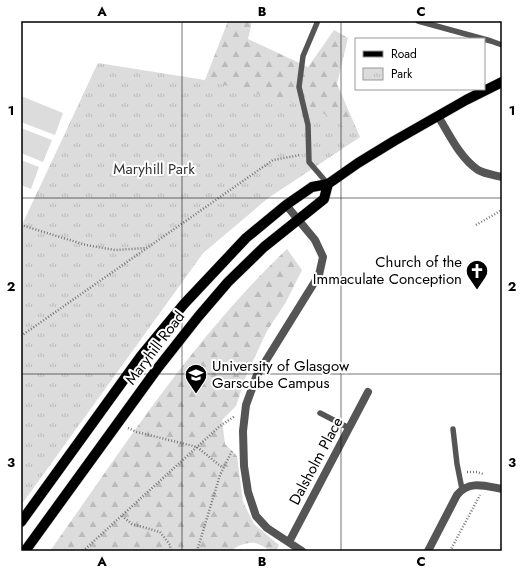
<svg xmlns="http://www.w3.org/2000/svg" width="523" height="572" font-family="Jost,sans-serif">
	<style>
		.grass { fill: #dcdcdc }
		.forest { fill: url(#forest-firs) }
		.park { fill: url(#park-tufts) }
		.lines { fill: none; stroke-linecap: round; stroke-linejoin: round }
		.primary-casing { stroke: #dbdbdb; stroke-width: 11 }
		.path { stroke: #777; stroke-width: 2.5; stroke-dasharray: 1 2; stroke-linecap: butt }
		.service { stroke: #555; stroke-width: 5.5 }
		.minor { stroke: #555; stroke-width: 8 }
		.primary { stroke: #000; stroke-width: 10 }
		.grid { fill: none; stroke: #000; stroke-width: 1; stroke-opacity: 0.55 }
		.labels { text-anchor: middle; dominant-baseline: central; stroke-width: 4; stroke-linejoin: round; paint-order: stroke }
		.park-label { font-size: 15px; fill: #333; stroke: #fff }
		.poi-label { font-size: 15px; fill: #000; stroke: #fff; text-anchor: end }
		.street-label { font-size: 15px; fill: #000; stroke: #fff }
		.neatline { fill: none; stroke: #000; stroke-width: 1.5 }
		.grid-label { font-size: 13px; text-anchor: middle; font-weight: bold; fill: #000 }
	</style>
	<defs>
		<pattern id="forest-firs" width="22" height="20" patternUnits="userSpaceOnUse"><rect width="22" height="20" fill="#dcdcdc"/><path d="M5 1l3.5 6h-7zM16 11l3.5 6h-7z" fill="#bbb"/></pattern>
		<pattern id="park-tufts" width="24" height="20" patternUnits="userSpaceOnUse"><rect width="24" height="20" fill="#dcdcdc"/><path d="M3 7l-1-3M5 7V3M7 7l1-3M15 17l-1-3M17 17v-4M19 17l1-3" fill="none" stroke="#bbb"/></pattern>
	</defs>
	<rect width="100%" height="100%" fill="#fff"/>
	<!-- grass -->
	<path class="grass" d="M21 96 63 113 55 135 21 122Z
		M21 128 52 140 43 162 21 153Z
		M21 160 39 167 31 189 21 185Z"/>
	<!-- forest -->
	<path class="forest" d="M228 21H252L248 39 308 67 334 30 348 38 337 84 360 137 268 198 203 253 21 505V227L97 65 180 77 261 111 205 80Z
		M287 249 302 270 286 302 267 331 246 376 236 406 222 420 225 444 237 456 243 502 254 524 279 545 276 551C267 551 262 544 255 543 246 542 237 546 231 551H50C124 447 194 337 287 249Z"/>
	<!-- park -->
	<path class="park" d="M98 63 205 80 315 108 360 137 268 198 203 253 21 505V231Z"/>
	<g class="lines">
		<!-- primary casing -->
		<g class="primary-casing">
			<path id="primary" d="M21 522 141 356 184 304 246 238 286 205 312 187 328 184 358 163 394 141 466 100 502 82
				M25 551 157 369 198 317 228 282 264 247 324 199 328 184"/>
		</g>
		<!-- path -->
		<path class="path" d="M21 225 86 245 115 250 147 248
			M476 225 502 210
			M21 336 273 160 300 155
			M128 428 137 432 197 447 223 468
			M467 472H477L483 474
			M122 516 132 524 160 532 170 545 171 551
			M83 551 220 426 235 416
			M197 551 220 475 232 451
			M450 551 480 495"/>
		<!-- service -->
		<path class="service" d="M418 21 491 41 502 45
			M317 23 303 56 299 87 308 125 309 162 328 184
			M320 413 349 428
			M453 429 457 464 462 489"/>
		<!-- minor -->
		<path class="minor" d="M438 116C449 134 460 158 478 170 485 174 494 175 502 177
			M286 205 315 240 323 257 319 275 257 375 246 405 243 431 244 466 248 492 256 516 267 528 302 551
			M289 542 368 392
			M428 551 457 495C469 480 485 486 502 489"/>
		<!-- primary -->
		<use href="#primary" class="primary"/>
	</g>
	<!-- grid -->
	<path class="grid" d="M182 21V551M341 21V551M21 198H502M21 374H502"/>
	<!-- icons -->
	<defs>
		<g id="church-pin" transform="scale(1.15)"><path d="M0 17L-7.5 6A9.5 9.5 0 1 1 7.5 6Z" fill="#000" stroke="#fff"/><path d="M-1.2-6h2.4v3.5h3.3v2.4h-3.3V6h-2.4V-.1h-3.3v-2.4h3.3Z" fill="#fff"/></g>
		<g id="university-pin" transform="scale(1.15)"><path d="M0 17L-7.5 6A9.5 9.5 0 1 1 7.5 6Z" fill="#000" stroke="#fff"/><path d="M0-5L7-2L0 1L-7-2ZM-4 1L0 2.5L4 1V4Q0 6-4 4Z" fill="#fff"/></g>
	</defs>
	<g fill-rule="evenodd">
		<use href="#church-pin" x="477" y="271"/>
		<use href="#university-pin" x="196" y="375"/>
	</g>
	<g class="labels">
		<!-- park labels -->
		<g class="park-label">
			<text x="154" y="169">Maryhill Park</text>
		</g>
		<!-- poi labels -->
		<g class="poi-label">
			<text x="462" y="262">Church of the<tspan x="462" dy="17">Immaculate Conception</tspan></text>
			<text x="212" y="366" text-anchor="start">University of Glasgow<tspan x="212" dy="17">Garscube Campus</tspan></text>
		</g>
		<!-- street labels -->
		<g class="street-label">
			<text transform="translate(155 348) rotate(-53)">Maryhill Road</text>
			<text transform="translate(316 461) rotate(-62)">Dalsholm Place</text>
		</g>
	</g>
	<!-- border -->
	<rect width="523" height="572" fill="none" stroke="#ffffff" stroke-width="44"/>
	<!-- legend -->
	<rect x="355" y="38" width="130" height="52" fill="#ffffff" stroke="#999999"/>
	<rect x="363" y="51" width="20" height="6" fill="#000000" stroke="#999999"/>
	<text x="391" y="58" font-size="12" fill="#000000">Road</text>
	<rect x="363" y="68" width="20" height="12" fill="url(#park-tufts)" stroke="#999999"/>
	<text x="391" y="78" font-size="12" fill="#000000">Park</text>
	<rect x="22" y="22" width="479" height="528" class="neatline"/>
	<g class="grid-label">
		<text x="102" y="16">A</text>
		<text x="262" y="16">B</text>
		<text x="421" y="16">C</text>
		<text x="11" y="115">1</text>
		<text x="512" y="115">1</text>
		<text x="11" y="291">2</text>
		<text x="512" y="291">2</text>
		<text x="11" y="467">3</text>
		<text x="512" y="467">3</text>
		<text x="102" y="566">A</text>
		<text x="262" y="566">B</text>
		<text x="421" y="566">C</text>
	</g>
</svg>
